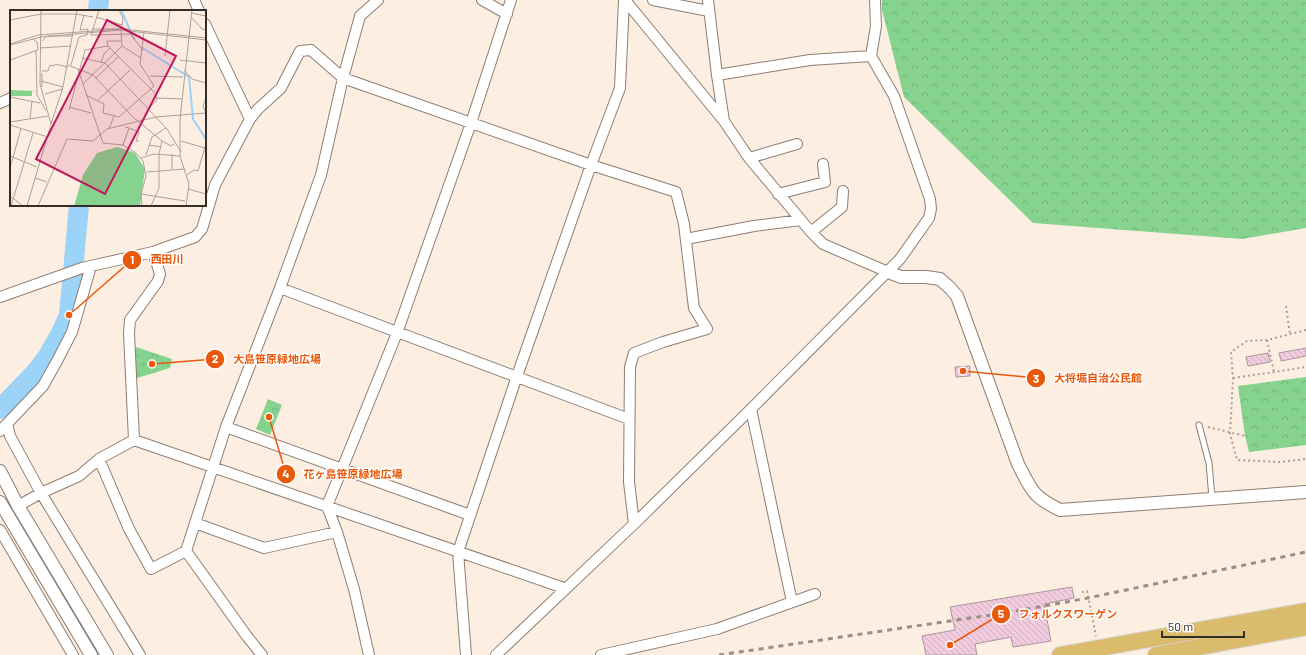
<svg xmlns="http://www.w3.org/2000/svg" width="1306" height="655" font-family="Barlow,'Noto Sans JP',sans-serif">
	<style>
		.forest { fill: url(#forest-crowns) }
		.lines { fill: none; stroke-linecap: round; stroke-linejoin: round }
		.river { stroke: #9cd3f8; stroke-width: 20 }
		.building { fill: url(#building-back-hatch); stroke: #ab96a0 }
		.service-casing { stroke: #8f7e71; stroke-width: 7 }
		.minor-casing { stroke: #8f7e71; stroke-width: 12 }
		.tertiary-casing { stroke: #8f7e71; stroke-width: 14 }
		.trunk-casing { stroke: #d6d5d4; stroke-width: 18 }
		.path { stroke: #ab9f96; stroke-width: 2; stroke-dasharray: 2 3; stroke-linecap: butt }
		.service { stroke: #fff; stroke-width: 5 }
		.minor { stroke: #fff; stroke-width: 10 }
		.tertiary { stroke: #fff; stroke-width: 12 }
		.trunk { stroke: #dbbb6c; stroke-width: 16 }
		.rail { stroke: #9a8f86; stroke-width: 3; stroke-dasharray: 5 5; stroke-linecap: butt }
		.inset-river { fill: none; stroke: #9cd3f8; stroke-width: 2 }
		.inset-road { fill: none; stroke: #ada198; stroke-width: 1 }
		.view { fill: #c2185b; fill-opacity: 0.15; stroke: #c2185b; stroke-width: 2 }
		.inset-edge { fill: none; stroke: #342d28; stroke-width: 2 }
		.leader { fill: none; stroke: #e8590c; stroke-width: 1.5 }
		.callout-dot { fill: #e8590c; stroke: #fff; stroke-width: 1.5 }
		.mark-label { font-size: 12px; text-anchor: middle; font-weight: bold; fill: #fff }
		.callout-label { font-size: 11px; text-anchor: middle; font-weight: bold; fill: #e8590c; stroke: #fff; stroke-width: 3; stroke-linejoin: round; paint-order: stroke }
	</style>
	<defs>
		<pattern id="forest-crowns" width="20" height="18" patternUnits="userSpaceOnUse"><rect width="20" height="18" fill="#85d38e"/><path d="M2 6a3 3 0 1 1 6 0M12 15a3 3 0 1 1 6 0" fill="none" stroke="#73b57a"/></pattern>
		<pattern id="building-back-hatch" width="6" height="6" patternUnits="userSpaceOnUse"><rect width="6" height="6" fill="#f3cbdf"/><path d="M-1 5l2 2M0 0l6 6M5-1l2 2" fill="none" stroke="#d1afbf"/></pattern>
	</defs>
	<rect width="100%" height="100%" fill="#fdeee2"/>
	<!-- forest -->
	<path class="forest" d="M882 0H1306V228L1242 239 1033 223 904 97 882 10Z
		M136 347 172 359 170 368 134 379 133 350Z
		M1306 377V445L1249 452 1245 436 1238 386Z
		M268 399 282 405 270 435 256 429Z"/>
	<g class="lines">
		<!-- river -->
		<path class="river" d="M98 11 99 0
			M0 409 35 373 48 356 61 333 69 315 79 205"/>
	</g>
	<!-- building -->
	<path class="building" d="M1306 348V356L1281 361 1279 353Z
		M1268 353 1270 362 1248 366 1246 357Z
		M970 366V376L956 377 955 367Z
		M1072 587 1074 598 1044 604 1051 641 1013 647 1011 637 975 644 977 655H926L922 636 955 630 950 607Z"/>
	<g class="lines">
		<!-- service casing -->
		<g class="service-casing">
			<path id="service" d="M1199 425 1209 463 1212 498"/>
		</g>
		<!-- minor casing -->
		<g class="minor-casing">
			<path id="minor" d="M194 0 199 11
				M482 0 507 14
				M625 0 724 121 749 158 811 232 823 244 888 272
				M653 0 709 11
				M708 0 717 75
				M205 24 250 119
				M0 103 11 98
				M724 121 717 75 810 60 871 56
				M749 158 797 144
				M778 194 825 182 823 164
				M811 232 842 207 843 191
				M686 239 754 226 801 220
				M280 288 629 419
				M0 297 82 268 153 252 195 237 202 229 215 185 250 119 258 109 281 88 300 51 311 50 343 78 591 165 676 192 684 224 694 308 707 329 663 342 634 353 630 367 629 482 634 524
				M751 409 792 602
				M7 424 10 436 41 493 140 655
				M226 427 470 515
				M0 431 43 386 57 361 72 332 91 266
				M134 440 129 333 130 320 158 281 160 274 153 252
				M99 459 129 529 151 569 186 551 226 427 280 288 321 175 343 78 360 16 378 0
				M18 506 41 493 79 476 99 459 134 440 564 588
				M195 523 264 548 337 532
				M0 530 73 655
				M186 551 246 635 262 655
				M369 655 354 589 337 532 327 506 397 333 471 123 511 0
				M466 655 458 552 517 376 591 165 620 88 624 0
				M496 655 634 524 751 409 900 259 929 218 931 209 930 199 894 96 871 56 876 26 875 0
				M601 655 717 629 815 594"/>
		</g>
		<!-- tertiary casing -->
		<g class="tertiary-casing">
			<path id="tertiary" d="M888 272 901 277H926L940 279 950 288 957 296 1018 464C1032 491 1032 496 1060 510L1306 492
				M0 471 18 506 107 655
				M0 502 91 655"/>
		</g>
		<!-- trunk casing -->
		<g class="trunk-casing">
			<path id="trunk" d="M1060 655 1306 611
				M1156 655 1306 627"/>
		</g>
		<!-- path -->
		<path class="path" d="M1286 306 1290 334
			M1306 330 1267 340 1247 341 1231 352 1233 378 1230 434 1237 460 1280 462 1306 459
			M1267 340 1274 372
			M1233 378 1274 372 1306 367
			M1208 427 1245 436
			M1082 592 1087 591 1096 636"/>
		<!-- service -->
		<use href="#service" class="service"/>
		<!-- minor -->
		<use href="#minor" class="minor"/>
		<!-- tertiary -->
		<use href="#tertiary" class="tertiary"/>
		<!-- trunk -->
		<use href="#trunk" class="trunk"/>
		<!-- rail -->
		<path class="rail" d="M719 655 1011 612 1088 598 1306 552"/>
	</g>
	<!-- overview -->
	<g transform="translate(10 10)">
		<rect width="196" height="196" fill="#fdeee2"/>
		<path d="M107 137 125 143 135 159 130 196H64L73 165 87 143Z" fill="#85d38e"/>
		<path d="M1 80 25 81V82L22 81V86H0Z" fill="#85d38e"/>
		<path class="inset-river" d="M111 0 124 29M131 37 179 67 183 109 196 129"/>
		<path class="inset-road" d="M89 0 81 25 121 24M109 0 113 8 112 16M181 3 196 6M86 7 112 15M181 7 192 19 196 20M0 10 31 4H66L83 7M82 19H119M120 23 133 41M32 31 37 26H62M0 34 28 25 112 19 196 28M0 35 31 27 111 20 196 30M98 36 145 83 147 90 138 99M98 36 97 31H111M112 36 131 48M30 38 61 36M26 40 27 85 36 101M155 46 160 0M72 48 95 53 157 119 171 142M0 50 28 40 27 32 23 29M170 50 196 53M91 53 94 44 100 38M58 55 83 65 123 107 152 131 161 136 164 134M61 55 69 27 77 25 78 19 70 20 74 5M68 59 93 133 113 135 126 143 133 151 136 166 131 184 132 196M174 60 182 69 196 73M32 61H38L40 55 44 56 45 54 58 57M32 63V77M140 66 173 67M86 68 108 47M31 71 53 77M73 74 112 36 111 20M35 84 53 79M76 85 94 94 93 103 109 107 144 76 130 54 134 22M0 87 30 93M146 88 172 89M196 88 193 96 196 103M88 90 120 60M59 97 81 103M59 100 75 40 98 36M20 109 22 91M0 112 38 106M41 114 53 77 67 0M0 115 38 127M119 118 129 122 126 131H129M99 119 104 106M171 131 195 138M113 135 119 118 115 117M139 135 151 137M162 144V159M136 145 142 127 156 118M0 146 27 157M131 148 144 144 170 146M0 158 11 119M137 162 175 159M177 165 184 160 188 161 196 134M25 168 37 172M178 179 196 184M131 184 175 191M0 186 13 196M1 196 23 123M17 196 41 114 30 74 31 0M28 196 57 129 83 131 97 119 146 107 196 103M141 196 149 178V144L152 131M176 196 179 174 170 146V109L182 0"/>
		<path class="view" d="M97 10 166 46 95 184 26 149Z"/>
		<rect width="196" height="196" class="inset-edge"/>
	</g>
	<!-- callouts -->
	<path class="leader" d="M69 315L132 260M152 364L215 359M963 371L1036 378M269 417L286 474M950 645L1001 614"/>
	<g class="callout-dot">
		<circle cx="69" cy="315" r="4"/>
		<circle cx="152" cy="364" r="4"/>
		<circle cx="963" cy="371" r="4"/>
		<circle cx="269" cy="417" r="4"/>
		<circle cx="950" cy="645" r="4"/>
		<circle cx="132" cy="260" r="10"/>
		<circle cx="215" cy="359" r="10"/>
		<circle cx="1036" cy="378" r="10"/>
		<circle cx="286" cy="474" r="10"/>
		<circle cx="1001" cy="614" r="10"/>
	</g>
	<g class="mark-label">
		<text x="132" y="264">1</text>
		<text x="215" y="363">2</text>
		<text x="1036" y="383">3</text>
		<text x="286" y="478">4</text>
		<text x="1001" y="618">5</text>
	</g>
	<g class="callout-label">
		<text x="167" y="263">西田川</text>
		<text x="277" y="363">大島笹原緑地広場</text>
		<text x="1098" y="382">大将堀自治公民館</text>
		<text x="353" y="478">花ヶ島笹原緑地広場</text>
		<text x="1068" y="618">フォルクスワーゲン</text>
	</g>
	<!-- scale -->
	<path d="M1162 631v6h82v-6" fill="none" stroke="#342d28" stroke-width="2"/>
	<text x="1168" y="631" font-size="12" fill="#342d28" stroke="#ffffff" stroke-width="3" paint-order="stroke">50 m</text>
</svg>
